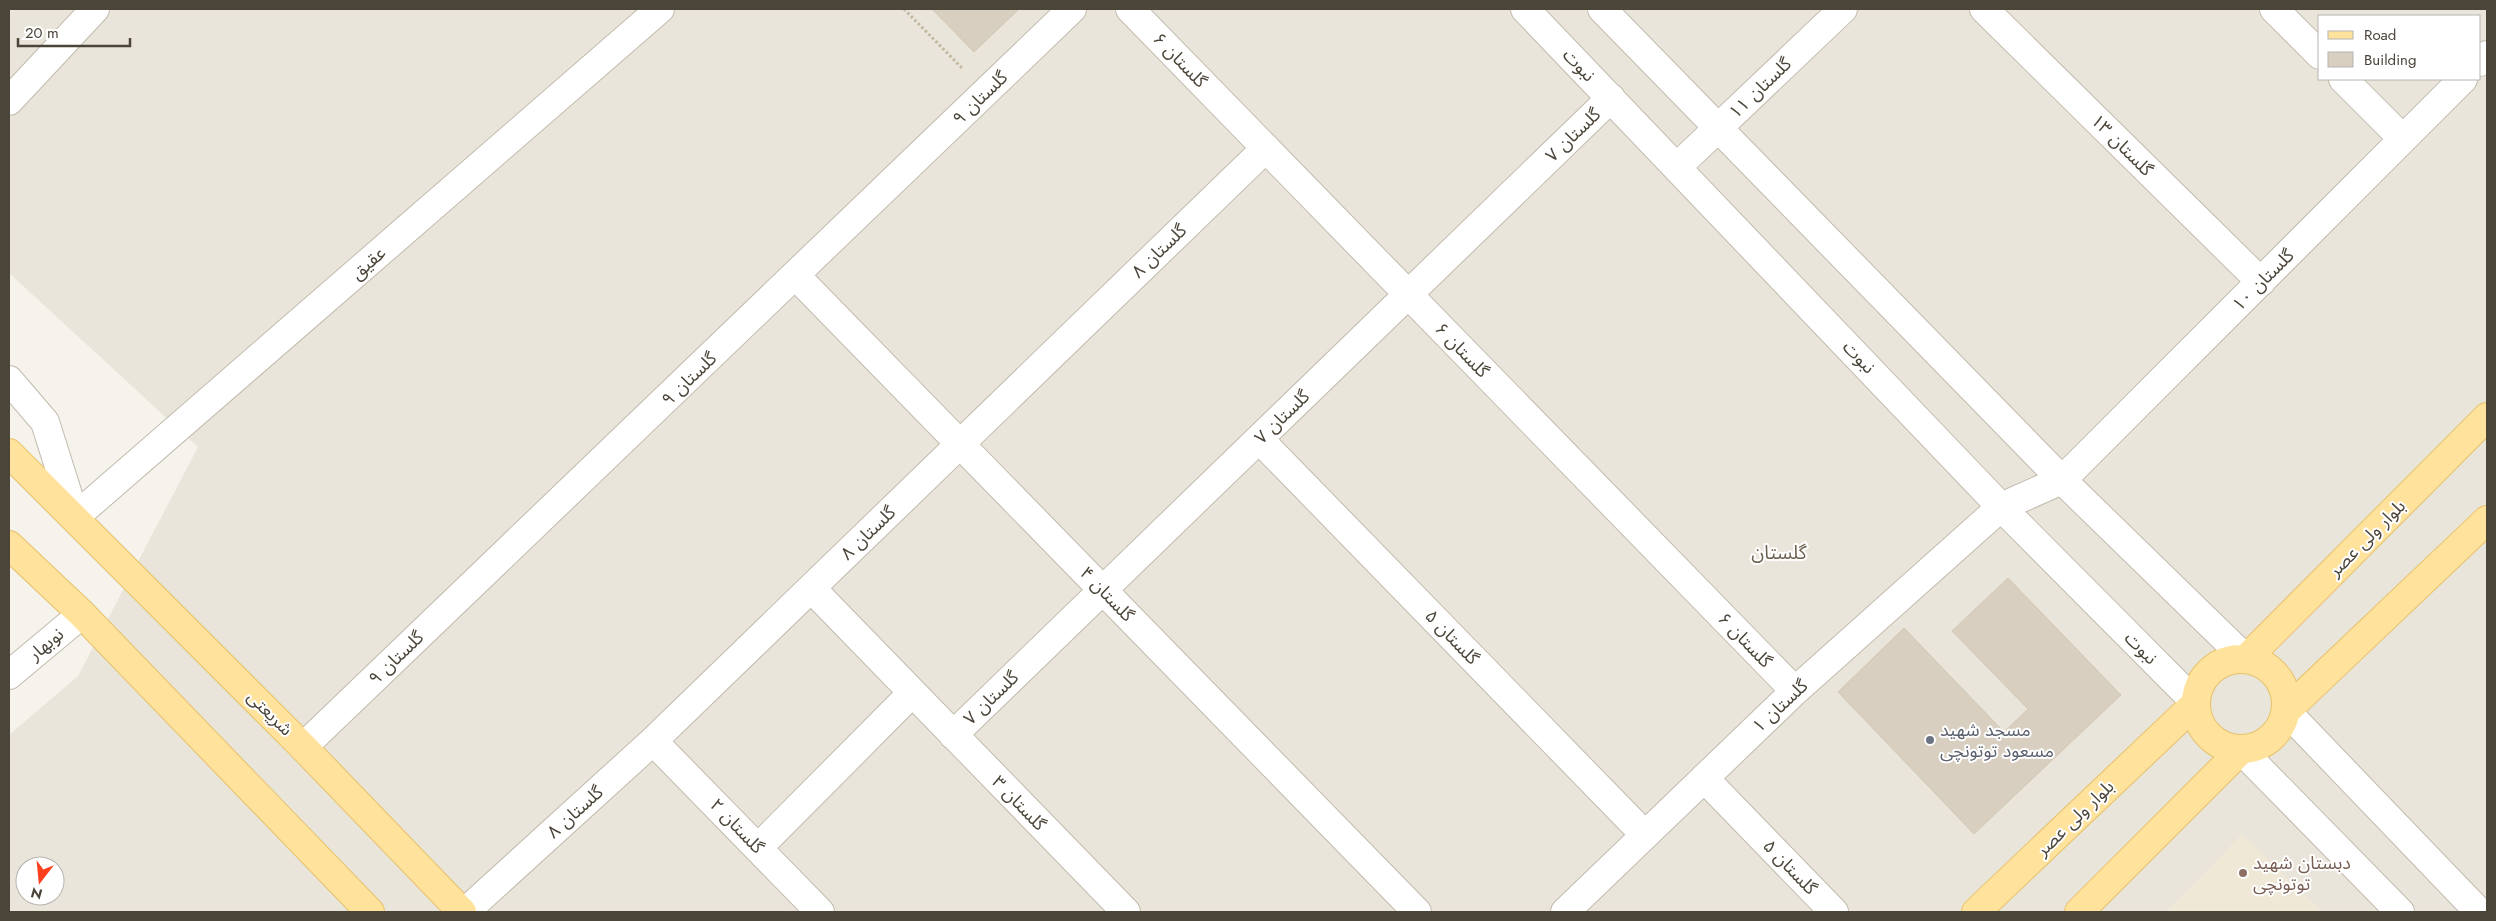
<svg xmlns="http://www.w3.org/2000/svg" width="2496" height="921" font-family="Jost,'Noto Sans Arabic',sans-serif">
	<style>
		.residential { fill: #eae5da; fill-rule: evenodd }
		.education { fill: #efe8d6 }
		.building { fill: #d8cfc1; stroke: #d3c7b4 }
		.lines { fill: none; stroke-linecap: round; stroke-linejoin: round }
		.minor-casing { stroke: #c2bbae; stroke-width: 30 }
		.major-casing { stroke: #e6c16a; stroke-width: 30 }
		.path { stroke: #c4b79f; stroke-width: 3; stroke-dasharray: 2.5 2.5; stroke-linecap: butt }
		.minor { stroke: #fff; stroke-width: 28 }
		.major { stroke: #ffe39c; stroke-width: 28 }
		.worship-dot { fill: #6b7280; stroke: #fff; stroke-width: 2 }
		.education-dot { fill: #8d6e63; stroke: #fff; stroke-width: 2 }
		.labels { text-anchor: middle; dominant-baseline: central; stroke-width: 4; stroke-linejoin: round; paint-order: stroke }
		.street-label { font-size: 18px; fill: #4b4439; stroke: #fff }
		.worship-label { font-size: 18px; fill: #5b616d; stroke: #fff; text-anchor: start }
		.education-label { font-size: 18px; fill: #785e54; stroke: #fff; text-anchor: start }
		.neighbourhood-label { font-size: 19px; fill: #6e6250; stroke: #fff }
	</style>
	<rect width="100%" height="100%" fill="#f6f3ec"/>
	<!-- residential -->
	<path class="residential" d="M9 9H2487V912H9V735L78 676 198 447 9 273ZM2320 16H2480V79H2320ZM25 866H55V896H25Z"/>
	<!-- education -->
	<path class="education" d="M2242 834 2323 912H2166Z"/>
	<!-- building -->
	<path class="building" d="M932 9H1019L974 52Z
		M2008 578 2121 695 1974 834 1838 692 1904 628 2004 732 2028 709 1952 631Z"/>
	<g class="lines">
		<!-- minor casing -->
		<g class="minor-casing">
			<path id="minor" d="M1130 9 1795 691
				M1525 9 2001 507 2196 703
				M1602 9 2062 480 2246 659
				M1984 9 2261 282
				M2274 9 2320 55
				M2480 62 2487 55
				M2343 79 2403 139
				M9 101 95 9
				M1677 167 1843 9
				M796 276 1417 912
				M9 380 45 422 75 517 660 9
				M1259 439 1645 835
				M811 588 1126 912
				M9 675 82 614
				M2286 711 2479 912
				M953 735 1611 98
				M653 741 820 912
				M303 747 1072 9
				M2241 750 2400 912
				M1704 778 1834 912
				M758 848 912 693
				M465 912 653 741 1266 148
				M1565 912 1795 691 2001 507 2062 480 2463 79"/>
		</g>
		<!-- major casing -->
		<g class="major-casing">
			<path id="major" d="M9 453 303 747 462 912
				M9 545 82 614 370 912
				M2196 704a45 45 0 1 1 90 0a45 45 0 1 1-90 0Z
				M2246 659 2487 417
				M2286 711 2487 520
				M1976 912 2196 703
				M2079 912 2241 750"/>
		</g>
		<!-- path -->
		<path class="path" d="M904 9 963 69"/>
		<!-- minor -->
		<use href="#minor" class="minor"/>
		<!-- major -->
		<use href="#major" class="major"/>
	</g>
	<!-- markers -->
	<circle class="worship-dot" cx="1930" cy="740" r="5"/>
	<circle class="education-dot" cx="2243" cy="873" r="5"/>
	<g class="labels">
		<!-- street labels -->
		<g class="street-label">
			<text transform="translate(1180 60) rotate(46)">گلستان ۶</text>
			<text transform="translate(1579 65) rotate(46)">نبوت</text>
			<text transform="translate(1760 88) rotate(-44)">گلستان ۱۱</text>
			<text transform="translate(980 98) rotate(-44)">گلستان ۹</text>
			<text transform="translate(1573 135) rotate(-44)">گلستان ۷</text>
			<text transform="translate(2122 145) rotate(45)">گلستان ۱۳</text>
			<text transform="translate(1159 251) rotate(-44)">گلستان ۸</text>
			<text transform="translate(368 263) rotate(-41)">عقیق</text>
			<text transform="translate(2263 280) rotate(-45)">گلستان ۱۰</text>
			<text transform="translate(1462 350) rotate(46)">گلستان ۶</text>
			<text transform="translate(1859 357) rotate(46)">نبوت</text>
			<text transform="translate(689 379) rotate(-44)">گلستان ۹</text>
			<text transform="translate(1282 417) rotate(-44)">گلستان ۷</text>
			<text transform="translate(868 533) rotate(-44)">گلستان ۸</text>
			<text transform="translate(2367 538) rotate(-45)">بلوار ولی عصر</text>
			<text transform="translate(1107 594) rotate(46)">گلستان ۴</text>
			<text transform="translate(1452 637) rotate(46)">گلستان ۵</text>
			<text transform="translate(1745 640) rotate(46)">گلستان ۶</text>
			<text transform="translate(46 644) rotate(-40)">نوبهار</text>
			<text transform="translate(2141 648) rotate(45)">نبوت</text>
			<text transform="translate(396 658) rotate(-44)">گلستان ۹</text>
			<text transform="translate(991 698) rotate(-44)">گلستان ۷</text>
			<text transform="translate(1780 706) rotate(-43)">گلستان ۱</text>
			<text transform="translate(270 713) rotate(45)">شریعتی</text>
			<text transform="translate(1019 803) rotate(46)">گلستان ۳</text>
			<text transform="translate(575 812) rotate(-42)">گلستان ۸</text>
			<text transform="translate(2075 818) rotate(-44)">بلوار ولی عصر</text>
			<text transform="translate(737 826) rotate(46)">گلستان ۲</text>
			<text transform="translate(1790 867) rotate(46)">گلستان ۵</text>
		</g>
		<!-- worship labels -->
		<g class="worship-label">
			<text x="1940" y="730">مسجد شهید<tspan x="1940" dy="21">مسعود توتونچی</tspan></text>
		</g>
		<!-- education labels -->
		<g class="education-label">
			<text x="2253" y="863">دبستان شهید<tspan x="2253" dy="21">توتونچی</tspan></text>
		</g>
		<!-- neighbourhood labels -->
		<g class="neighbourhood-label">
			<text x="1779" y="552">گلستان</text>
		</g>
	</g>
	<!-- border -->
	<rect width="2496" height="921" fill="none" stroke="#4b4439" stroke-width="20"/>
	<!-- legend -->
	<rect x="2318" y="15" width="162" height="65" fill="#ffffff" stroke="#b7b4b0"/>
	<rect x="2328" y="31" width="25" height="8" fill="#ffe39c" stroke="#b7b4b0"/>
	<text x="2364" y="40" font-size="15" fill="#4b4439">Road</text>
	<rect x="2328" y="52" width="25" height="15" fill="#d8cfc1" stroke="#b7b4b0"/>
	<text x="2364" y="65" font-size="15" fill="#4b4439">Building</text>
	<!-- north arrow -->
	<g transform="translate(40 881) rotate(196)"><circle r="24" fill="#ffffff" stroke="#b7b4b0"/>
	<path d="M0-4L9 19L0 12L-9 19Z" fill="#fc3f1d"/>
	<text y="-8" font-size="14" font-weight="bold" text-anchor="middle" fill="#4b4439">N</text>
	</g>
	<!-- scale -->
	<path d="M18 38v8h112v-8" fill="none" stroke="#4b4439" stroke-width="2.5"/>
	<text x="25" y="38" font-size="15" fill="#4b4439" stroke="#ffffff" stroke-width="4" paint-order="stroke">20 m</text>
</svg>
